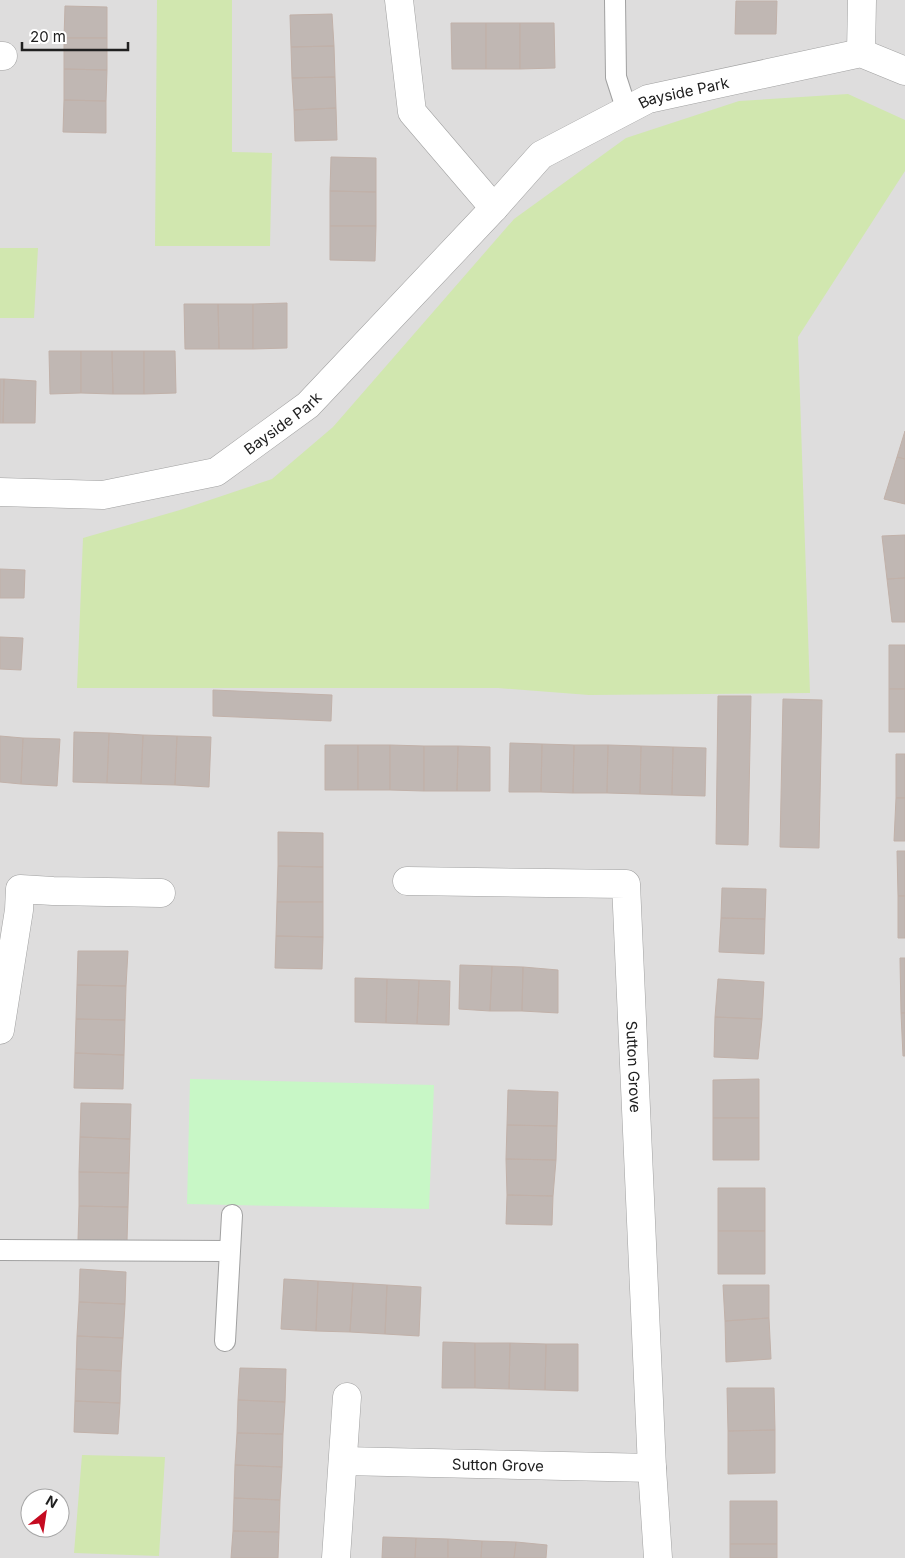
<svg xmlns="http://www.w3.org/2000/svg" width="905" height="1558" font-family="Inter,sans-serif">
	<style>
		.residential { fill: #dedddd; fill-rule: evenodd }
		.grass { fill: #d1e7af }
		.park { fill: #c8f7c6 }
		.building { fill: #c0b7b3; stroke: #c1b1a9 }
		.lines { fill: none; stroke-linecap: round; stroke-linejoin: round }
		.service-casing { stroke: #a1a1a1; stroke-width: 22 }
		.minor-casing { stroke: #a1a1a1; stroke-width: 29 }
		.service { stroke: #fff; stroke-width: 20 }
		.minor { stroke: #fff; stroke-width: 28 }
		.labels { text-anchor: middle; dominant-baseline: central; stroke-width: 4; stroke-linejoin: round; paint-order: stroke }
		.street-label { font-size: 15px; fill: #202020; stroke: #fff }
	</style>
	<rect width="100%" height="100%" fill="#f0ece6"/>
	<!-- residential -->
	<path class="residential" d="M0 0H905V1558H0ZM30 1498H60V1528H30Z"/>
	<!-- grass -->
	<path class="grass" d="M157 0H232V152L272 153 270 246H155Z
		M848 94 905 120V171L798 337 810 693 589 695 498 688H77L83 538 180 510 272 479 333 427 514 219 626 138 739 101Z
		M0 248H38L34 318H0Z
		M82 1455 165 1457 159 1556 74 1553Z"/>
	<!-- park -->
	<path class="park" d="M190 1079 434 1085 429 1209 187 1204Z"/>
	<!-- building -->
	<path class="building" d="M736 1H777L776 34H735Z
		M65 6 107 7V38H64Z
		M332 14 334 46 291 47 290 15Z
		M451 23H486V69H452Z
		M486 23H520V69H486Z
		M520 23H554L555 68 520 69Z
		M64 38H107V70L64 69Z
		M334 46 335 77 292 78 291 47Z
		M64 69 107 70 106 101 64 100Z
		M335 77 336 108 294 110 292 78Z
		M64 100 106 101V133L63 132Z
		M336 108 337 140 295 141 294 110Z
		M331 157 376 158V192L330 191Z
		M330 191 376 192V226H330Z
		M330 226H376L375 261 330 260Z
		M287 303V348L253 349V304Z
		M184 304H218L219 349H185Z
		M218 304H253V349H219Z
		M49 351H81V393L50 394Z
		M81 351H112L113 394 81 393Z
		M112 351H144V394H113Z
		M144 351H175L176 393 144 394Z
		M0 379H4L3 423H0Z
		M4 379 36 381 35 423H3Z
		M905 431V459L897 457Z
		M897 457 905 459V504L884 499Z
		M905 535V578L887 579 882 536Z
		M0 569 25 570 24 598H0Z
		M905 578V622H892L887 579Z
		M0 637 23 638 21 670 0 669Z
		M889 645H905V689H889Z
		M889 689H905V732H889Z
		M213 690 332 695 331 721 213 716Z
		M718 696H751L748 845 716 844Z
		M783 699 822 700 819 848 780 847Z
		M74 732 109 733 107 783 73 782Z
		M109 733 143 735 141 784 107 783Z
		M143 735 177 736 175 785 141 784Z
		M0 736 23 738 21 784 0 782Z
		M177 736 211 737 209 787 175 785Z
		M23 738 60 739 57 786 21 784Z
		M510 743 542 744 541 792H509Z
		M542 744 574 745 573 793 541 792Z
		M325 745H358V790H325Z
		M358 745H390V790H358Z
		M390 745 424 746V791L390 790Z
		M574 745H608L607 793H573Z
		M608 745 641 746 640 794 607 793Z
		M424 746H458L457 791H424Z
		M458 746 490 747V791H457Z
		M641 746 673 747 672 795 640 794Z
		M673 747 706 748 705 796 672 795Z
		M896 754H905V798H896Z
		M896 798H905V841H894Z
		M278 832 323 833V867L278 866Z
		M897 851H905V896H898Z
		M278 866 323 867V902H277Z
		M722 888 766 889 765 919 721 918Z
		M898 896H905V938H898Z
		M277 902H323V937L276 936Z
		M721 918 765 919 764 954 719 952Z
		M276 936 323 937 322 969 275 968Z
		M78 951H128L126 986 77 985Z
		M900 958H905V1013H901Z
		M460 965 492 966 490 1011 459 1009Z
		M492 966 523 967 522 1011H490Z
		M523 967 558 970V1013L522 1011Z
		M355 978 387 979 386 1023 355 1022Z
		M387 979 419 980 417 1024 386 1023Z
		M718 979 764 982 762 1019 715 1017Z
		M419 980 450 981 449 1025 417 1024Z
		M77 985 126 986 125 1020 76 1019Z
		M901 1013H905V1056H903Z
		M715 1017 762 1019 758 1059 714 1057Z
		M76 1019 125 1020 124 1055 75 1053Z
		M75 1053 124 1055 123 1089 74 1088Z
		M759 1079V1118H713V1080Z
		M508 1090 558 1092 557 1126 507 1125Z
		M81 1103 131 1104 130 1139 80 1137Z
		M713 1118H759V1160H713Z
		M507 1125 557 1126 556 1160 506 1159Z
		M80 1137 130 1139 129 1173 79 1172Z
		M506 1159 556 1160 553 1196 507 1195Z
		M79 1172 129 1173 128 1207 79 1206Z
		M718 1188H765V1231H718Z
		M507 1195 553 1196 552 1225 506 1224Z
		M79 1206 128 1207 127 1241 78 1240Z
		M718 1231H765V1274H718Z
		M80 1269 126 1272 125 1304 79 1302Z
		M284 1279 318 1281 316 1331 281 1329Z
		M318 1281 353 1283 350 1332 316 1331Z
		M353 1283 387 1285 385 1334 350 1332Z
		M387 1285 421 1287 419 1336 385 1334Z
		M723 1285H769V1318L725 1321Z
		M79 1302 125 1304 123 1338 77 1336Z
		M769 1318 771 1359 726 1362 725 1321Z
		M77 1336 123 1338 121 1371 76 1369Z
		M443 1342 475 1343V1388H442Z
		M475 1343H510L509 1389 475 1388Z
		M510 1343 546 1344 545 1390 509 1389Z
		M546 1344H578V1391L545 1390Z
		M240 1368 286 1369 285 1402 238 1400Z
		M76 1369 121 1371 120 1403 75 1401Z
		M727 1388H774L775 1430 728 1431Z
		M238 1400 285 1402 283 1434 237 1433Z
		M75 1401 120 1403 118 1434 74 1432Z
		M775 1430V1473L728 1474V1431Z
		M237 1433 283 1434 282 1467 235 1465Z
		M235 1465 282 1467 280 1500 234 1498Z
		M234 1498 280 1500 279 1532 233 1531Z
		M730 1501H777V1544H730Z
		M233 1531 279 1532 278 1558H231Z
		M383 1537 416 1538 415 1558H382Z
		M416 1538 448 1539V1558H415Z
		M448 1539 482 1541 481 1558H448Z
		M482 1541 516 1542 514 1558H481Z
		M516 1542 547 1545 546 1558H514Z
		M730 1544H777V1558H730Z"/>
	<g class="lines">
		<!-- service casing -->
		<g class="service-casing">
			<path id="service" d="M615 0 616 77 627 111
				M0 1250 230 1251
				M225 1341 232 1215"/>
		</g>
		<!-- minor casing -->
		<g class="minor-casing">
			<g id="minor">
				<path d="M399 0 412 112 494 208"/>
				<path d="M861 53 862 0"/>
				<path d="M0 56H3"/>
				<path id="s1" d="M0 492 103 495 216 472 308 405 494 208 541 155 648 99 861 53 905 71"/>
				<path id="s2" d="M407 881 626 884 652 1468 658 1558"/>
				<path d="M0 1030 19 910 20 889 53 891 161 893"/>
				<path id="s3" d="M343 1461 652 1468"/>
				<path d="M336 1558 347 1397"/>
			</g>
		</g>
		<!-- service -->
		<use href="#service" class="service"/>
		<!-- minor -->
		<use href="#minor" class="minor"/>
	</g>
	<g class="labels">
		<!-- street labels -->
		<g class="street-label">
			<text stroke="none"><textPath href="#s1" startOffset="831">Bayside Park</textPath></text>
			<text stroke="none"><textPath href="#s1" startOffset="301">Bayside Park</textPath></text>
			<text stroke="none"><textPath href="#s2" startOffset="402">Sutton Grove</textPath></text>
			<text stroke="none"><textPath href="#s3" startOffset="155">Sutton Grove</textPath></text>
		</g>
	</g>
	<!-- north arrow -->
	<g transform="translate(45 1513) rotate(30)"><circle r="24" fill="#ffffff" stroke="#a6a6a6"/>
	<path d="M0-4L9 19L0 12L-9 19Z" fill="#c50a20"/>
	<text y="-8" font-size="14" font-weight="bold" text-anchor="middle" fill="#202020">N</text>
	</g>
	<!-- scale -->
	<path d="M22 42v8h106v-8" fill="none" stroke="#202020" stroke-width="2.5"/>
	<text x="30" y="42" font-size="15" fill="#202020" stroke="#ffffff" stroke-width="4" paint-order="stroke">20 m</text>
</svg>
